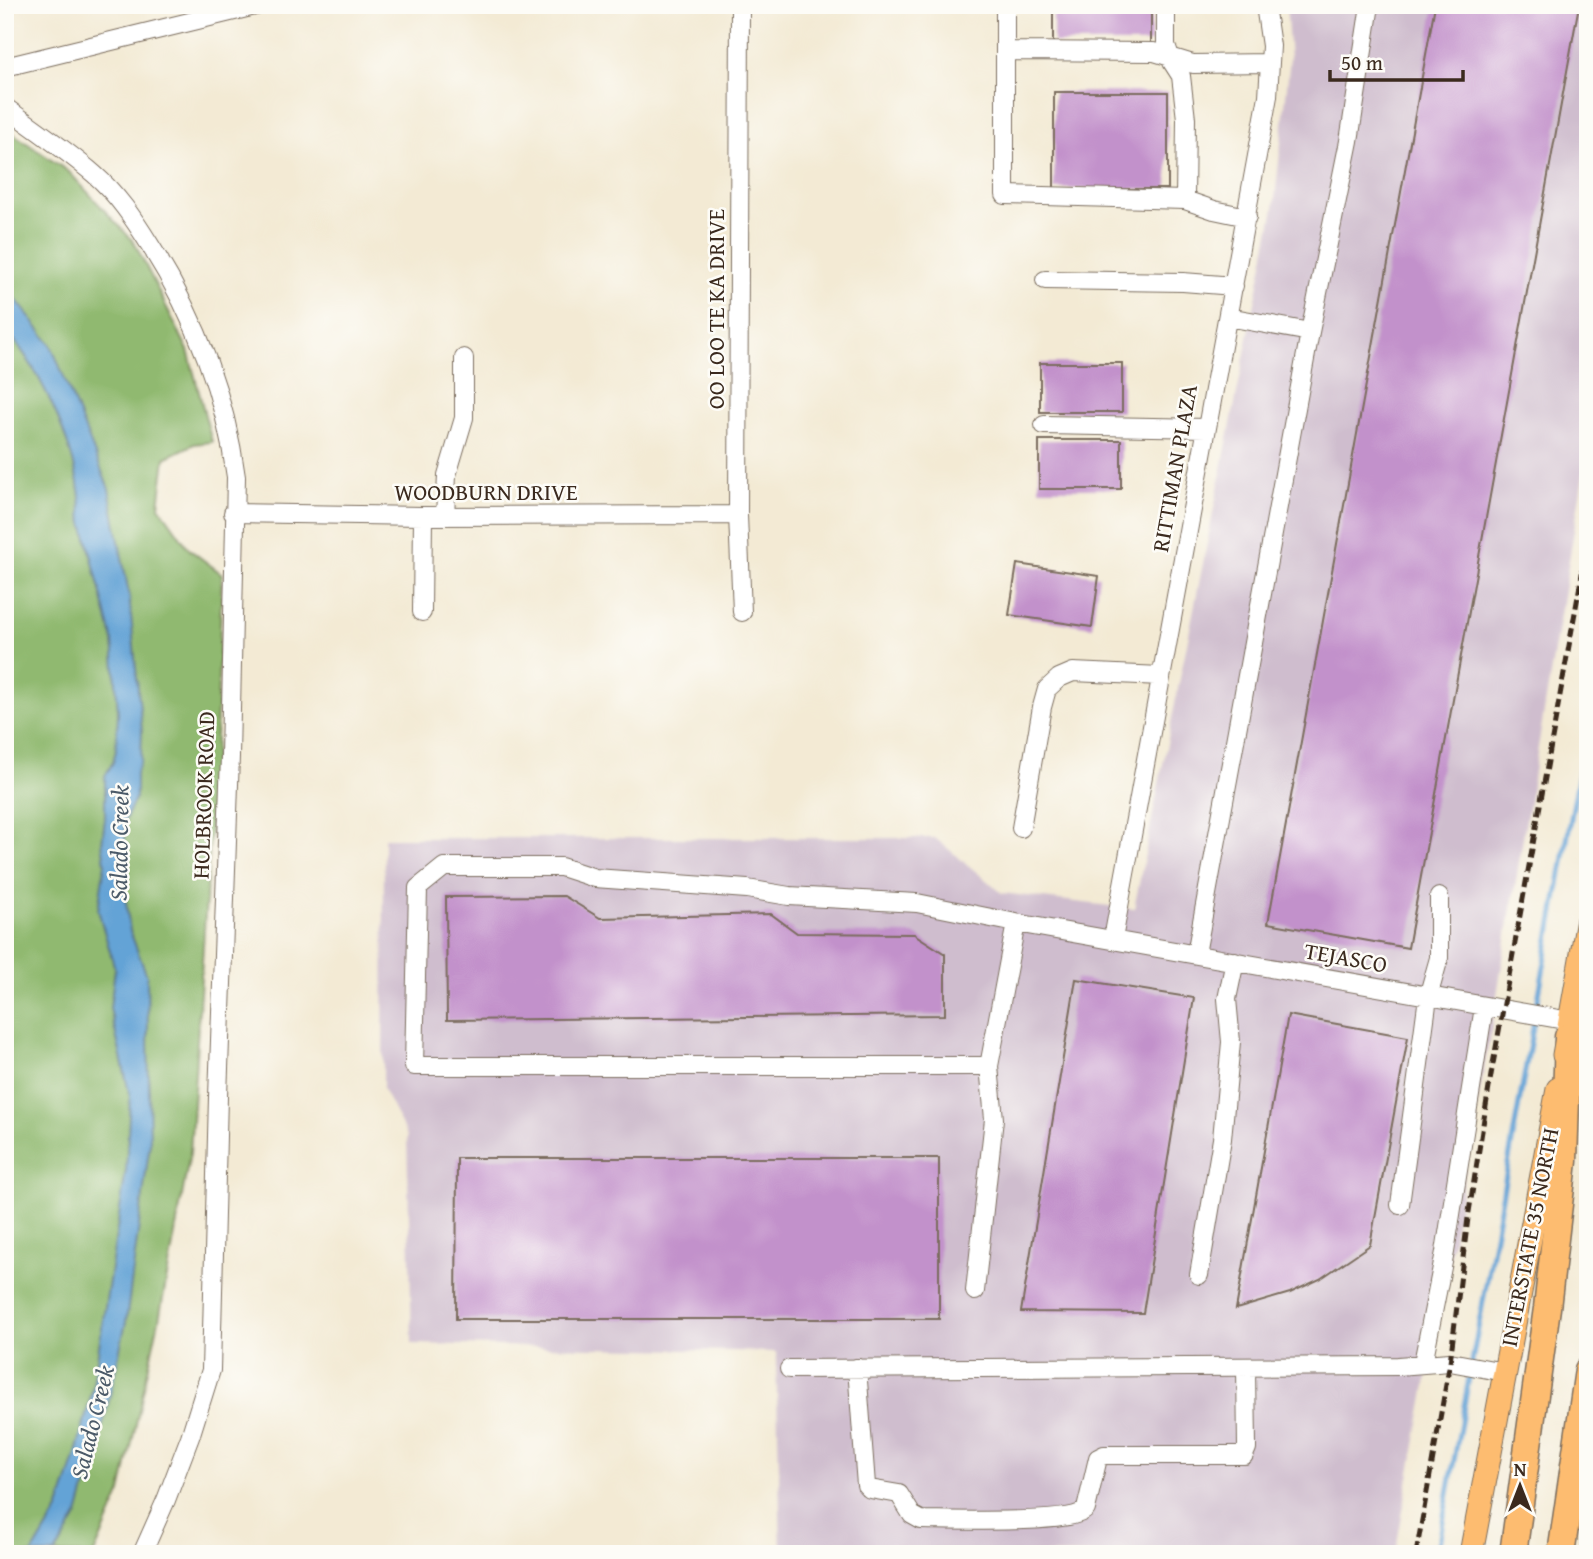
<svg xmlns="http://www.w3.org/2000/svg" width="1593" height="1559" font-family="'Gentium Book Plus',serif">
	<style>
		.industrial { fill: #cfbdce }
		.forest { fill: #90b96f; stroke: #667246; stroke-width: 2 }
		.water { fill: #64a3d6; stroke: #50667a; stroke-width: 2 }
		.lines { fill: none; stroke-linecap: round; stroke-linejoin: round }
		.stream { stroke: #64a3d6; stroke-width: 5 }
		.building { fill: #c291cb }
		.minor-casing { stroke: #7b6d5e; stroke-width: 20 }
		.major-casing { stroke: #7b6d5e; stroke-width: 25 }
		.highway-casing { stroke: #7b6d5e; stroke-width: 29 }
		.minor { stroke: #fff; stroke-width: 18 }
		.major { stroke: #fdbc6f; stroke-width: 23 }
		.highway { stroke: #fdbc6f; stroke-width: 26 }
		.rail { stroke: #3b2a1e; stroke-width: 5; stroke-dasharray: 10 5; stroke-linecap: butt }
		.labels { text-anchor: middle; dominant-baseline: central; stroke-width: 5; stroke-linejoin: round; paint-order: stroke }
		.street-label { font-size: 23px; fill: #3b2a1e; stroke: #fdfcf7 }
		.water-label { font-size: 24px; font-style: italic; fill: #4b5a68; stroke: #fdfcf7 }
	</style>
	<rect width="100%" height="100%" fill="#fdfcf7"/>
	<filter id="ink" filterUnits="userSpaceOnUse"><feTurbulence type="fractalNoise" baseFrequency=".0143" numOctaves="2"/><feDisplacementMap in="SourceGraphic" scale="14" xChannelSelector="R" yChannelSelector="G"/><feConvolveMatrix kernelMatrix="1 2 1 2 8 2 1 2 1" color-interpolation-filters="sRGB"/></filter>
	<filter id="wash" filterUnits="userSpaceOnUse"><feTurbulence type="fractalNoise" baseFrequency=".00686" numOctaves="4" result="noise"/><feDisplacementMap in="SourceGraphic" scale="28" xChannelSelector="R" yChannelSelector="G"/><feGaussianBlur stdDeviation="1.57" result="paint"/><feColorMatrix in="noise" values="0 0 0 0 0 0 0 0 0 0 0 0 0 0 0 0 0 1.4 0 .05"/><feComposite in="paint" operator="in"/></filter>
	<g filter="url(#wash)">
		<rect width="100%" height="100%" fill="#f3ead4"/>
		<!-- industrial -->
		<path class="industrial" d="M1286 5H1588V446L1492 1025 1395 1554H781L776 1352 412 1344 407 1136 383 1089 384 838H935L1002 893 1134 909 1274 208 1290 58Z"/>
		<!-- forest -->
		<path class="forest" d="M5 128 69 172 134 242 188 350 212 442 194 444 165 458 159 506 189 549 222 574 216 740 190 1153 159 1320 121 1492 94 1554H5Z"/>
		<!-- water -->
		<path class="water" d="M5 285 51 345 109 489 129 594 142 731 141 761 136 773V797L125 820 124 887 130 931 147 976 150 1143 126 1322 106 1413 78 1515 55 1554H32L58 1510 74 1461 92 1392 126 1170 130 1097 110 1008 115 969 98 910 105 863 102 843 105 818V776L113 762 116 750 118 713 113 641 81 515C81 457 43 372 5 329Z"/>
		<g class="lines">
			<!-- stream -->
			<path class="stream" d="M1437 1554 1588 725"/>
		</g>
		<g id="blocks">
			<!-- building -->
			<path class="building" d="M1053 5H1151V43H1053Z
				M1435 5H1579L1408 948 1268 923Z
				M1054 92H1168V189H1054Z
				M1040 363H1122V412H1040Z
				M1039 440H1121V489H1039Z
				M1017 564 1099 576 1092 627 1009 615Z
				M564 896 600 918 771 914 797 933 914 934 945 954V1015L447 1020 446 897Z
				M1076 979 1194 998 1143 1313 1021 1312Z
				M1288 1015 1408 1037 1370 1245 1320 1279 1290 1293 1236 1309Z
				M457 1158H939V1319H456Z"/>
		</g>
	</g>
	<g filter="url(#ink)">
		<use href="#blocks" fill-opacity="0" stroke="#7b6d5e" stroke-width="2"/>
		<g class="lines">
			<!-- minor casing -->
			<g class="minor-casing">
				<path id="minor" d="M740 5 738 515 742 612
					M1005 5V195L1185 200 1214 210 1247 217
					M1166 5V45L1172 62 1181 76 1186 119 1185 200
					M1005 51 1154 52 1193 64 1270 63
					M5 67 259 5
					M5 107C35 129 66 150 94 174 117 194 134 219 150 245 195 316 225 393 236 477L230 756 218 1097 211 1370 190 1437 166 1500 142 1554
					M1045 280 1183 282 1234 286
					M1310 332 1349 141 1370 5
					M1044 425 1207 428
					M233 513 423 516 738 515
					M445 516 447 475 464 418V358
					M422 612 423 516
					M1021 828 1042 707 1047 689 1059 678 1073 672 1161 676
					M1016 923 917 903 789 896 747 889 595 878 561 867H444L418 888 414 1066H989L1016 923 1570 1021
					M1113 939 1268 96 1271 46 1265 5
					M1196 954 1310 332 1228 317
					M1400 1205 1428 997 1439 958V897
					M1199 1275 1222 1139 1231 1042 1227 999 1235 961
					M975 1291 994 1119 989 1066
					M1423 1363 1445 1252 1484 1007
					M857 1368 866 1485 870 1489 899 1494 912 1515 921 1520C947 1520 1073 1525 1086 1509L1098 1458 1104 1455H1244L1247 1448 1246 1367
					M789 1369 1398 1366 1450 1362 1504 1372"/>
			</g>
			<!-- major casing -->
			<g class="major-casing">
				<path id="major" d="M1564 1055 1588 920
					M1471 1554 1558 1089"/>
			</g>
			<!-- highway casing -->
			<g class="highway-casing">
				<path id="highway" d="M1513 1554 1547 1308 1564 1161 1568 1037
					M1561 1554 1588 1370"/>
			</g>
			<!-- minor -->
			<use href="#minor" class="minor"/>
			<!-- major -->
			<use href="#major" class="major"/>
			<!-- highway -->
			<use href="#highway" class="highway"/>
			<!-- rail -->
			<path class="rail" d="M1416 1554 1450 1362 1468 1218 1491 1075 1588 541"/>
		</g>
	</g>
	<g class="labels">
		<!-- street labels -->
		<g class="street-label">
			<text transform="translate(715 309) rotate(-90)">OO LOO TE KA DRIVE</text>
			<text transform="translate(1174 468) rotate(-80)">RITTIMAN PLAZA</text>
			<text x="486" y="491">WOODBURN DRIVE</text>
			<text transform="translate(203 795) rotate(-88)">HOLBROOK ROAD</text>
			<text transform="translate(1346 957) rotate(10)">TEJASCO</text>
			<text transform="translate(1529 1237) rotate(-79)">INTERSTATE 35 NORTH</text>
		</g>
		<!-- water labels -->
		<g class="water-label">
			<text transform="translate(119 843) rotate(-89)">Salado Creek</text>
			<text transform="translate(92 1422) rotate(-76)">Salado Creek</text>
		</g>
	</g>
	<!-- margin -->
	<rect width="1593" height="1559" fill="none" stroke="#fdfcf7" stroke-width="28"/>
	<!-- north arrow -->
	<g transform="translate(1520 1486)" stroke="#fdfcf7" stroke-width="5" paint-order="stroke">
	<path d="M0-5L12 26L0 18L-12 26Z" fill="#3b2a1e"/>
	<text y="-10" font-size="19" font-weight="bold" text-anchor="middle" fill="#3b2a1e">N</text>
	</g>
	<!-- scale -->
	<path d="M1330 70v10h133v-10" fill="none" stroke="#3b2a1e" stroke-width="3.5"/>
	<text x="1341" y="70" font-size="21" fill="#3b2a1e" stroke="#fdfcf7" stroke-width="5" paint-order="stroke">50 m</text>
</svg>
